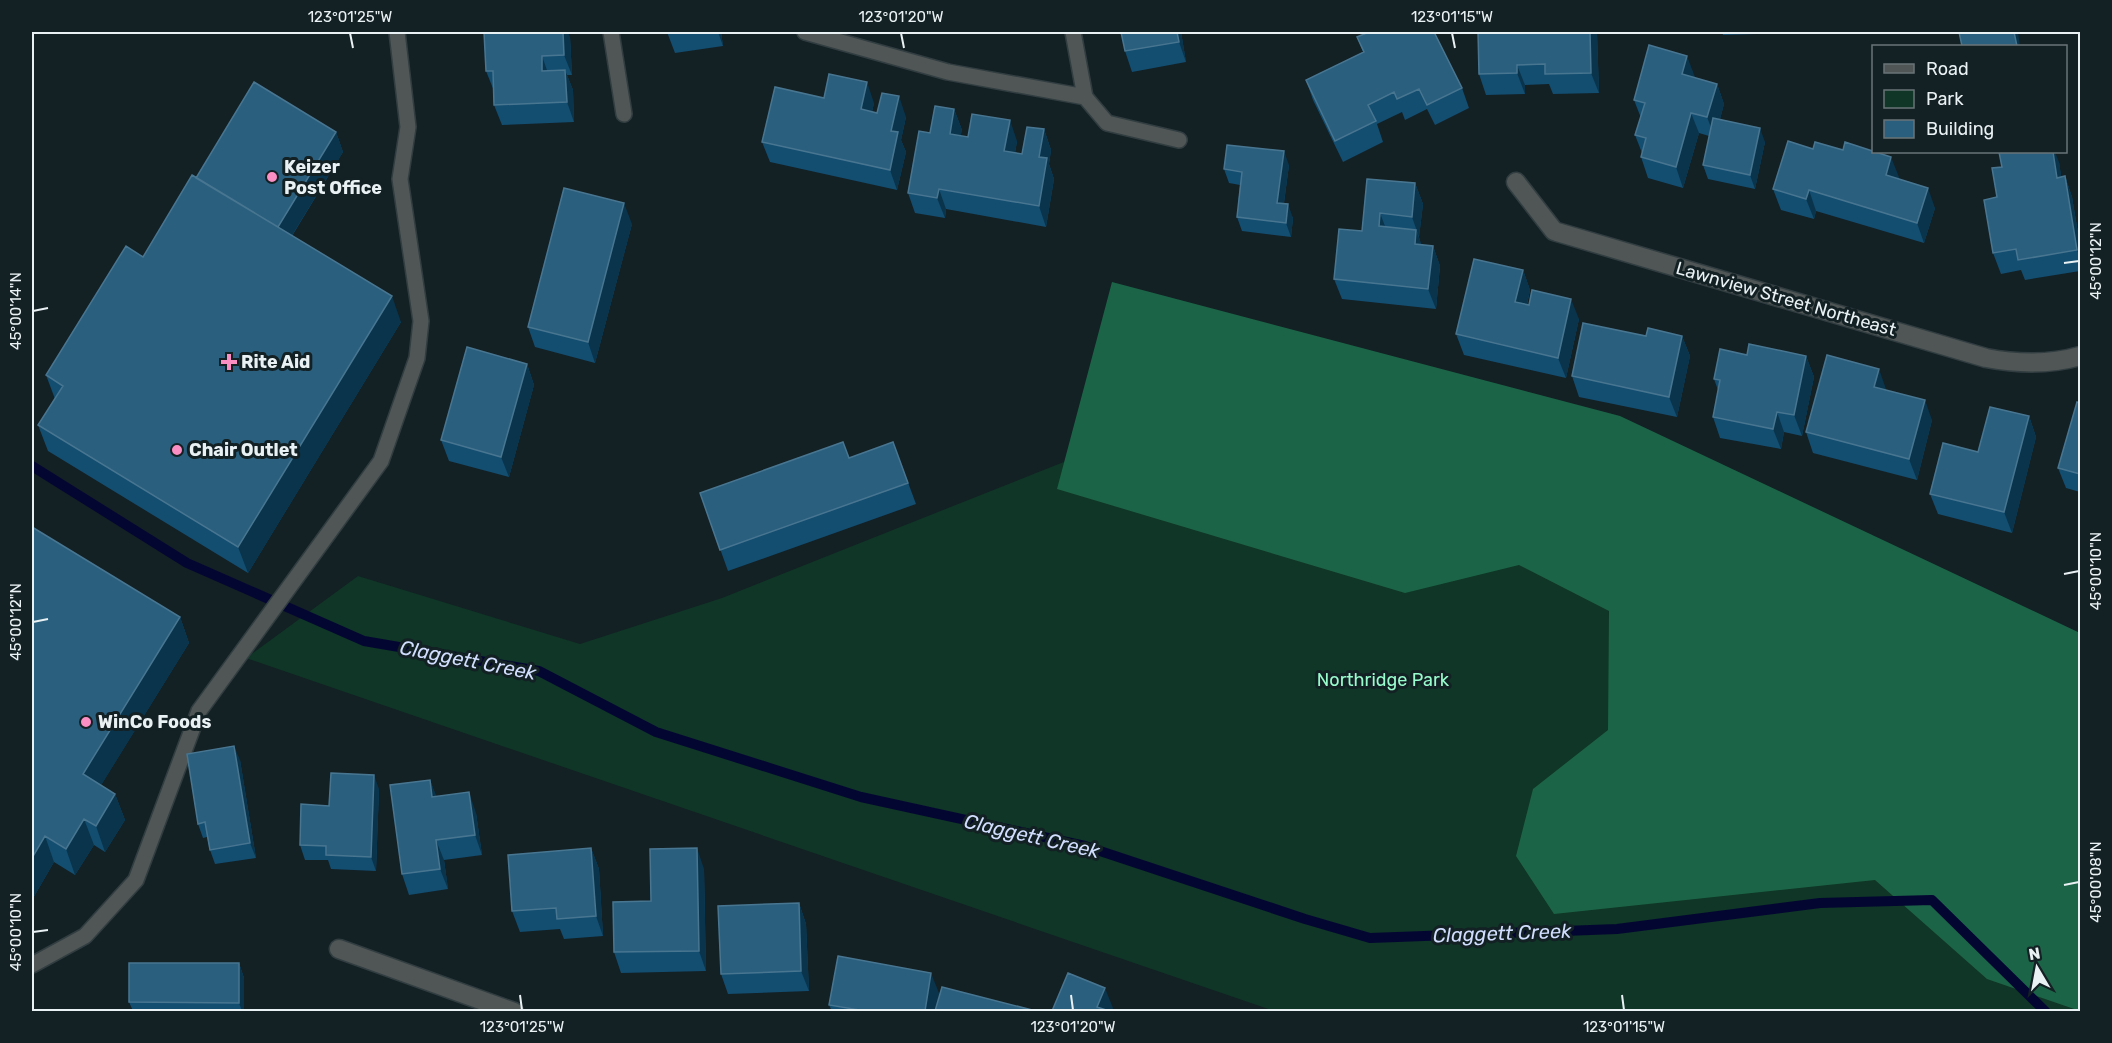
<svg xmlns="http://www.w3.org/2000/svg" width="2112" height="1043" font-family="Rubik,sans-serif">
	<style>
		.green { fill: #0f3626 }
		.forest { fill: #1c6447 }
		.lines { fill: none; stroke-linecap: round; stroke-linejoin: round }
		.stream { stroke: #040632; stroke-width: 10 }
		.service-casing { stroke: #313d41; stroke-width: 18 }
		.minor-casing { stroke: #313d41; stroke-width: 21 }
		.service { stroke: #4f5655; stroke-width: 15 }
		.minor { stroke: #4f5655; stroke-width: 18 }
		.wall { fill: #134d70 }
		.shaded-wall { fill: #09344c }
		.building { fill: #2a5f7e; stroke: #487691; stroke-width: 1.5 }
		.ticks { fill: none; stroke: #e9f1f4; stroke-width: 2 }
		.poi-dot { fill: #fb8fc4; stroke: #132024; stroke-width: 2 }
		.labels { text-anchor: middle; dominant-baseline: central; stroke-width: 6; stroke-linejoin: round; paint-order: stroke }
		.poi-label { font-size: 18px; font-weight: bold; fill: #e9f1f4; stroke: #132024; text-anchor: start }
		.street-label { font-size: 18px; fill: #e9f1f4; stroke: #132024 }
		.park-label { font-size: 18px; fill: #97fbcc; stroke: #132024 }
		.water-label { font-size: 20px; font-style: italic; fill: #d1ddfd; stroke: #132024 }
		.neatline { fill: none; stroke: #e9f1f4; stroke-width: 2 }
		.ticks-label { font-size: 15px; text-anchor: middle; fill: #e9f1f4 }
	</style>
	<rect width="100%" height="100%" fill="#132024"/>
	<!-- green -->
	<path class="green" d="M1267 381 1930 583 2080 1011H1274L246 658 358 576 580 644 722 598Z"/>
	<!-- forest -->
	<path class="forest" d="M1112 282 1620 416 2080 633V1011L1987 979 1875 880 1554 914 1516 856 1533 789 1608 730 1609 611 1519 565 1405 593 1057 489Z"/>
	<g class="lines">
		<!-- stream -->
		<path class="stream" d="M32 466 187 563 364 641 539 671 656 732 861 797 1085 846 1305 919 1370 938 1617 929 1820 903 1932 900 2046 1012"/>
		<!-- service casing -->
		<g class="service-casing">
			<path id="service" d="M611 32 624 114
				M805 32 948 72 1085 97 1073 32
				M1085 97 1107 123 1179 140
				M32 965 85 936 136 880 199 711 381 461 417 358 421 321 400 179 408 127 397 32"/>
		</g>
		<!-- minor casing -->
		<g class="minor-casing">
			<path id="minor" d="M1516 182 1554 231 1557 232 1986 358C2018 364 2049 365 2080 356
				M339 949 514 1012"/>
		</g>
		<!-- service -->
		<use href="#service" class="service"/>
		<!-- minor -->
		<use href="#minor" class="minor"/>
	</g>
	<!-- wall -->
	<path class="wall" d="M667 32H721L723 46 675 53Z
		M1181 32 1186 62 1132 72 1125 51Z
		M1597 32 1599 93 1553 94 1549 84 1525 85V94L1486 95 1479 74Z
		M1722 32H1789V33L1723 35Z
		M570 37 572 75H567L573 90 574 122 502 125 494 105V91L486 71Z
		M1357 37 1462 88 1469 108 1435 125 1427 109 1405 120 1402 112 1377 124 1383 142 1343 162 1313 100 1306 80 1363 52Z
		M1695 77 1694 78 1717 84 1724 104 1720 119 1765 142 1755 189 1708 179 1703 165 1709 136 1699 133 1683 188 1648 178 1641 157 1642 153 1635 135 1641 118 1634 100Z
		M824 98 874 103 872 112 906 117 901 140 906 152 897 190 770 162 762 142Z
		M954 109 962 130 960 136 1017 141 1015 153 1022 154 1044 129 1051 150 1049 164 1054 179 1046 227 946 209 945 218 915 213 908 193 930 133Z
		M336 132 343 152 292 236 401 322 248 573 48 451 38 425 55 399 46 375 143 257 196 178Z
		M2059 162 2061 177 2065 176 2072 197 2080 245V271L2025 280 2021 270 2001 274 1993 253 1997 197Z
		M1289 165 1284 203 1293 218 1291 237 1242 231 1237 217 1240 185 1229 183 1224 169Z
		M1899 177 1898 179 1935 208 1924 243 1816 211 1814 219 1781 210 1773 189Z
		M1367 179 1415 183 1423 204 1419 237 1421 245 1433 246 1440 266 1436 309 1342 299 1334 279 1362 231Z
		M632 224 595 363 535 347 528 327Z
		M1523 270 1530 290 1527 305 1579 319 1566 378 1464 355 1456 334Z
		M1646 336H1682L1690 356 1677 417 1579 397 1572 376Z
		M1747 355 1806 356 1814 377 1802 436 1784 432 1781 449 1720 438 1713 417 1718 390 1714 379Z
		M527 364 534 385 509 477 449 461 441 440Z
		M1886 390 1932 420 1917 480 1813 453 1806 432Z
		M2080 403V492L2066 488 2058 468Z
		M2029 416 2036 437 2012 533 1938 514 1930 494 1978 452Z
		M893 442 916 504 728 571 700 493 849 458Z
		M32 527 180 617 189 643 101 785 115 794 125 820 105 852 94 845 75 875 54 862 32 900Z
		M240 760 256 858 215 864 210 850 207 837 203 838 198 824Z
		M430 780 436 797 476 813 482 855 444 860 448 889 409 895 402 874Z
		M379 789 376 871 331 869 328 860H305L300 845 329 806Z
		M591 848 599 869 603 936 564 939 560 929 520 932 512 911Z
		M704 869 706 971 621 973 614 952 651 901Z
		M799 903 806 924 809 991 728 994 721 974Z
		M239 963 244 978V1011H133L129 1002Z
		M939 993 936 1007 1036 1011H832L829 1005Z"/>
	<!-- shaded-wall -->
	<path class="shaded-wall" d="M563 32H568L570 37 572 75 564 55Z
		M718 32H721L723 46Z
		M1177 32H1181L1186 62 1179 42Z
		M1590 32H1597L1599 93 1591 73Z
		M2014 32H2018L2020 46H2017Z
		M542 56 549 76 542 71Z
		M1687 56 1695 77 1690 95 1682 74Z
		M1517 65 1525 85V94L1517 73Z
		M565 70 573 90 574 122 567 102Z
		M867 82 874 103 868 129 861 109Z
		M1717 84 1724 104 1715 138 1707 117Z
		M899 96 906 117 901 140 906 152 897 190 890 170 891 131Z
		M954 109 962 130 957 155 950 134Z
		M1691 113 1699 133 1683 188 1676 167Z
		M1010 120 1017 141 1012 172 1004 151Z
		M1760 128 1765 142 1755 189 1750 175Z
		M1044 129 1051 150 1049 164 1054 179 1046 227 1039 206V157Z
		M336 132 343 152 283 250 276 230Z
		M1284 151 1289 165 1282 217 1277 203Z
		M2053 152H2055L2059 162 2065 198 2057 178Z
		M1891 157 1899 177 1893 195 1886 175Z
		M2065 176 2072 197 2080 245V258L2077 250Z
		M1415 183 1423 204 1419 237 1412 217Z
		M1928 188 1935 208 1924 243 1917 223Z
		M939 189 946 209 945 218 937 198Z
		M1809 190 1816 211 1814 219 1806 199Z
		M624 203 632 224 595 363 588 342Z
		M1288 204 1293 218 1291 237 1286 223Z
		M1380 213 1388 234 1379 226Z
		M1416 230 1424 251 1415 244Z
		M1433 246 1440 266 1436 309 1428 289Z
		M1523 270 1530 290 1523 322 1515 302Z
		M392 296 401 322 248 573 238 547Z
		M1571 299 1579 319 1566 378 1558 358Z
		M1682 336 1690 356 1677 417 1669 397Z
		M1806 356 1814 377 1802 436 1794 415Z
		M527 364 534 385 509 477 501 457Z
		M1879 369 1886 389 1882 407 1874 387Z
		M1925 400 1932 420 1917 480 1909 459Z
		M1777 412 1784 432 1781 449 1773 429Z
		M2029 416 2036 437 2012 533 2004 512Z
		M180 617 189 643 92 800 83 774Z
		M234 746 240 760 256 858 250 843Z
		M374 775 379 789 376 871 371 857Z
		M430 780 438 800 432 797Z
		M469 792 476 813 482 855 475 835Z
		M115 794 125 820 105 852 96 826Z
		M84 819 94 845 75 875 66 849Z
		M45 836 54 862 32 900V858Z
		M436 840 444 860 448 889 440 869Z
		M591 848 599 869 603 936 596 916Z
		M697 848 704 869 706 971 699 951Z
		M799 903 806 924 809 991 801 971Z
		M239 963 244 978V1011H242L239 1003Z
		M931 973 939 993 936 1011H925Z
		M1105 988 1113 1008 1112 1011H1099L1097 1007Z"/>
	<!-- building -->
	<path class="building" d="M484 32H563L564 55 542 56V71L565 70 567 102 494 105 493 71H486Z
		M1121 32H1177L1179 42 1125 51Z
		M1369 32H1434L1462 88 1427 105 1419 89 1397 99 1394 92 1368 105 1376 121 1335 141 1306 80 1364 52 1357 37Z
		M1478 32H1590L1591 73 1545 74V64L1517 65V73L1479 74Z
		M1959 32H2014L2017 46H1962Z
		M1649 45 1687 56 1682 74 1717 84 1707 117 1691 113 1676 167 1641 157 1646 138 1635 135 1645 103 1634 100Z
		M829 74 867 82 861 109 877 113 882 93 899 96 891 131 898 132 890 170 762 142 775 87 824 98Z
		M254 82 336 132 278 227 196 178Z
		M935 106 954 109 950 134 968 137 972 114 1010 120 1004 151 1022 154 1027 127 1044 129 1039 157 1047 158 1039 206 939 189 937 198 908 193 919 131 930 133Z
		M1713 118 1760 128 1750 175 1703 165Z
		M1788 141 1813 149 1815 142 1843 150 1845 142 1891 157 1886 175 1928 188 1917 223 1809 190 1806 199 1773 189Z
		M1227 145 1284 151 1277 203 1288 204 1286 223 1237 217 1242 172 1224 169Z
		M1999 152H2053L2057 178 2065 176 2077 250 2018 260 2016 249 1993 253 1984 200 1997 197 1992 168 2002 167Z
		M192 175 392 296 238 547 38 425 63 386 46 375 126 246 143 257Z
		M1367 179 1415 183 1412 217 1380 213 1379 226 1416 230 1415 244 1433 246 1428 289 1334 279 1339 229 1362 231Z
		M564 188 624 203 588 342 528 327Z
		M1474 259 1523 270 1515 302 1529 305 1532 290 1571 299 1558 358 1456 334Z
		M1583 323 1646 336 1648 328 1682 336 1669 397 1572 376Z
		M1749 344 1806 356 1794 415 1777 412 1773 429 1713 417 1720 380 1714 379 1720 349 1747 355Z
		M467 347 527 364 501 457 441 440Z
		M1827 355 1879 369 1874 387 1925 400 1909 459 1806 432Z
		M2077 402 2080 403V474L2058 468Z
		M1990 407 2029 416 2004 512 1930 494 1943 443 1978 452Z
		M843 442 849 458 893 442 908 483 720 550 700 493Z
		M32 527 180 617 83 774 115 794 96 826 84 819 66 849 45 836 32 858Z
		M234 746 250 843 210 850 205 822 198 824 187 754Z
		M331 773 374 775 371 857 326 855V846L300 845 301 804 329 806Z
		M430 780 432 797 469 792 475 835 436 840 440 869 402 874 390 785Z
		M591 848 596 916 557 919 556 908 512 911 508 855Z
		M697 848 699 951 614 952 613 902 651 901 650 849Z
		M799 903 801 971 721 974 718 906Z
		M838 956 931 973 925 1011H865L829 1005Z
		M129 963H239V1003L129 1002Z
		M1068 973 1105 988 1097 1007 1109 1011H1052Z
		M942 987 1036 1011H935Z"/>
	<!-- ticks -->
	<path class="ticks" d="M350 33 353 48M901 33 904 48M1452 33 1455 48M2064 263 2079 261M33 311 48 308M2064 574 2079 571M33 622 48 619M2064 885 2079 882M33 932 48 930M520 995 522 1010M1071 995 1073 1010M1622 995 1624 1010"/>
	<!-- markers -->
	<g class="poi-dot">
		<circle cx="272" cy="177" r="6"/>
		<path d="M226 353h6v6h6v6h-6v6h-6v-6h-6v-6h6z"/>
		<circle cx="177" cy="450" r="6"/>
		<circle cx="86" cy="722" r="6"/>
	</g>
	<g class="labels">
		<!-- poi labels -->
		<g class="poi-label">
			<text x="284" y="167">Keizer<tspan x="284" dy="21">Post Office</tspan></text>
			<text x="241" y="362">Rite Aid</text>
			<text x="189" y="450">Chair Outlet</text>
			<text x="98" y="722">WinCo Foods</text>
		</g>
		<!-- street labels -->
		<g class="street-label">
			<text transform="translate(1786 299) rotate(16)">Lawnview Street Northeast</text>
		</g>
		<!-- park labels -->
		<g class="park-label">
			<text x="1383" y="680">Northridge Park</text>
		</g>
		<!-- water labels -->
		<g class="water-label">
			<text transform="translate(468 660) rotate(11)">Claggett Creek</text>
			<text transform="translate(1032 836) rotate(13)">Claggett Creek</text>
			<text transform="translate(1502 933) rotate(-2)">Claggett Creek</text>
		</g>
	</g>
	<!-- border -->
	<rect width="2112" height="1043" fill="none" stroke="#132024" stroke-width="66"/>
	<!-- legend -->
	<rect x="1872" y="45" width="195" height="108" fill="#132024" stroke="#697477" stroke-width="1.5"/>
	<rect x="1884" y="64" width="30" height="9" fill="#4f5655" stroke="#697477" stroke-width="1.5"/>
	<text x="1926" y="75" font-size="18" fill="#e9f1f4">Road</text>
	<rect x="1884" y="90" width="30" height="18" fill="#0f3626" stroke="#697477" stroke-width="1.5"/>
	<text x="1926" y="105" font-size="18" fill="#e9f1f4">Park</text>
	<rect x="1884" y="120" width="30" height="18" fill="#2a5f7e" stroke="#697477" stroke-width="1.5"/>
	<text x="1926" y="135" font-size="18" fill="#e9f1f4">Building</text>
	<!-- north arrow -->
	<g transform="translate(2037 968) rotate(350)" stroke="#132024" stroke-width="4.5" paint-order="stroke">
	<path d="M0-4.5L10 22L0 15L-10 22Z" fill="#e9f1f4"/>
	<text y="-9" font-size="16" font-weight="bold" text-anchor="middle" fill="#e9f1f4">N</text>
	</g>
	<rect x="33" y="33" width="2046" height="977" class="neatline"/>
	<g class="ticks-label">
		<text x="350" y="22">123°01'25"W</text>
		<text x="901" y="22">123°01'20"W</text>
		<text x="1452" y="22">123°01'15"W</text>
		<text transform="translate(2096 261) rotate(-90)" y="5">45°00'12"N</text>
		<text transform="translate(16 311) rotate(-90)" y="5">45°00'14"N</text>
		<text transform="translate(2096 571) rotate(-90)" y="5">45°00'10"N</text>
		<text transform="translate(16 622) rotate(-90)" y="5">45°00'12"N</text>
		<text transform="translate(2096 882) rotate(-90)" y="5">45°00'08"N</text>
		<text transform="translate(16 932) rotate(-90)" y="5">45°00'10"N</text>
		<text x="522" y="1032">123°01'25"W</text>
		<text x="1073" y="1032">123°01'20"W</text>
		<text x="1624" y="1032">123°01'15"W</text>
	</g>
</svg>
